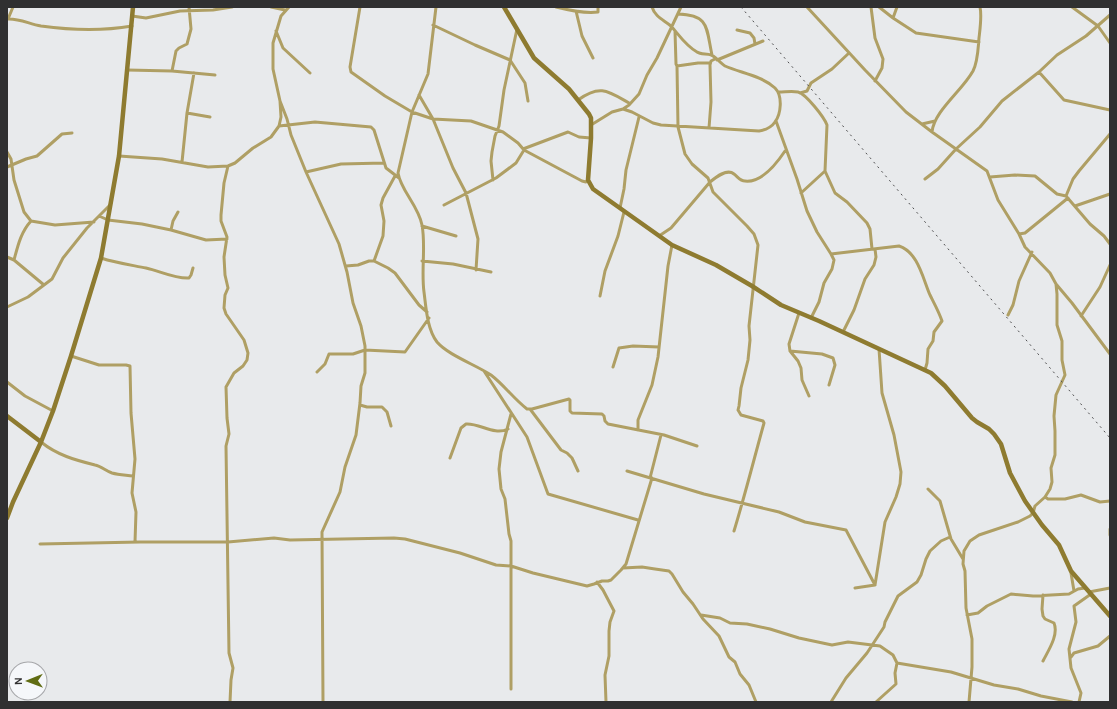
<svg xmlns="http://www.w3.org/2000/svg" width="1117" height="709" font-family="Karla,sans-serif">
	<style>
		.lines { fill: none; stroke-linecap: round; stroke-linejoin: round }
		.street { stroke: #af9f64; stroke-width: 3 }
		.secondary { stroke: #8e7b30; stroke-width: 4.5 }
		.rail { stroke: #4f4f50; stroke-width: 1; stroke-dasharray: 2 4; stroke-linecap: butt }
	</style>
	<rect width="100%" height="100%" fill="#e8eaec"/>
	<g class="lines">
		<!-- street -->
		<path class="street" d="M271 7 285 10
			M360 7 350 67 351 72 385 96 412 112 433 119 471 121 503 132 518 143 524 150 582 181 586 182 588 180
			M436 7 428 74 412 112 398 173C401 191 418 205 422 225 426 246 421 270 424 292 426 307 427 329 437 342 448 355 476 365 491 375 504 385 514 399 527 409H532L569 399 570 400V411L572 413 602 414 604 416 605 421 608 424 664 435 697 446
			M556 7C568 10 585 14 598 12V7
			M807 7 865 70 906 112 932 132 987 171 998 200 1019 234 1025 247 1050 273 1056 284 1072 303 1110 354
			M871 7 875 38 883 59 882 68 875 81
			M879 7 893 18 916 33 979 42
			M1072 7 1098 26 1110 43
			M576 11 582 36 593 58
			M678 14C710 15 706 28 712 55
			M132 16 146 18 180 11 213 10 232 7
			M893 18 897 7
			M7 19C19 18 29 24 41 26 70 30 103 31 132 26
			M8 19 13 7
			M433 25 475 45 510 60 525 83 528 101
			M737 30 750 33 754 38 755 44
			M276 31 283 48 310 73
			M675 31 676 64 677 66 678 127 685 154 692 164 708 178 713 192 747 226 754 234 758 245 749 326 750 340 748 360 741 388 739 406 738 410 741 415 763 421 764 423C754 459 745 495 734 531
			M717 60 763 41
			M677 66 698 63H710
			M127 70 172 71 215 75
			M172 71 176 51 179 48 187 44 191 29 189 7
			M1039 72 1064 100 1110 110
			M779 92C785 92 792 91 798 92 806 94 824 117 827 125L825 171 835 193 847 202 867 223 870 229 872 249
			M800 93 807 91 811 83 832 69 849 53
			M419 95 433 119 453 168 466 193 478 239 476 270
			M578 100C600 84 608 91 629 103
			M280 101 287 119 291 135 306 172 339 244 347 272 353 303 361 326 365 346V373L361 386 360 403 356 435 345 467 340 492 322 532 323 702
			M623 109 629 105 639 94 647 75 657 58 681 7
			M187 113 210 117
			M776 121 797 179 807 211 817 232 831 254 834 260 832 269 824 283 819 302 811 318
			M922 124 935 121
			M591 125 612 112 623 109 632 112 653 123 661 125 759 131C765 130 771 128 775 122 781 114 783 96 775 88 762 76 741 73 725 66 720 63 715 56 711 55 707 53 701 55 697 52 686 46 679 35 671 26 664 20 655 17 652 7
			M279 126 315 122 371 127 374 130 386 168 399 178
			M709 128 711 102 710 65 711 61 715 59
			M932 132C934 111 962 91 973 71 978 61 978 49 979 38 980 29 982 16 980 7
			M523 149 568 132 579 137 591 138
			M7 152 11 159 14 180 24 212 31 221 55 225 94 222
			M119 156 162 159 208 167 228 166 235 163 253 148 271 137 279 126 281 117 280 101 273 69V43L281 16 289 7
			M182 162 187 113 194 73
			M228 166 224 183 221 215V221L227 237 224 257 225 275 228 288 225 295 224 308 226 314 244 340 248 353 247 360 243 366 234 373 226 387 227 418 229 434 226 446 229 653 233 668 231 680 230 702
			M7 167 26 159 37 156 62 134 72 133
			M306 172 341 164 384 163
			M990 177 1015 175 1035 176 1057 194 1066 196 1090 224 1104 236 1110 244
			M925 179 938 169 956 149 980 127 1002 101 1039 72 1057 55 1086 36 1110 15
			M493 180 491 161 492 152 495 136 499 126 504 90 517 29
			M801 193 825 171
			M1066 196 1073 179 1079 171 1110 134
			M444 205 496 178 516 163 524 150
			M1075 206 1110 194
			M620 208 624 189 626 170 639 117
			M99 216 108 220 142 224 171 230 206 240 227 239
			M422 226 456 236
			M171 230 173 221 178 212
			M1019 234 1025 233 1068 198
			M659 236 671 228 710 182C716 177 727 168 734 174 738 177 740 181 745 181 762 183 777 163 785 151
			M831 254 899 246C918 252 923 279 930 295 934 303 939 312 942 321L934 332 933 341 928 349 927 363 925 370
			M7 257 14 260 44 285
			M101 258C116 263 131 265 146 268 160 271 175 279 189 278L191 275 193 268
			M14 260C18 245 21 232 31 221
			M374 261 383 236 384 221 381 205 383 198 395 176
			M422 261 453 264 491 272
			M346 266 358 265 369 261H374L388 268 395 273 419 305 427 312
			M600 296 605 271 618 236 624 212
			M7 307 28 297 52 279 63 258 87 228 110 205
			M799 313 789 344 790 351 798 361 801 368 802 380 809 396
			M1008 315 1013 305 1019 281 1032 252
			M1081 316 1100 287 1110 265
			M843 332 854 310 865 279 874 265 876 257 875 249
			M790 351 822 354 833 358 835 365 829 385
			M71 356 99 365H126L130 366 131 413 135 459 132 493 136 512 135 542
			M613 367 619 348 633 346 659 347
			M484 371 527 437 548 494 638 520
			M317 372 325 364 329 354H353L365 350 405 352 429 318
			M7 382 25 396 53 411
			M360 405 367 407H382L387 412 391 426
			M530 409 561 450 567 453 572 458 578 471
			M638 430V420L652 385 658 357 668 266 672 245
			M41 442C57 455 75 460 95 465 101 466 106 471 112 473 119 475 126 475 133 476
			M450 458 461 428 466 424C480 423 494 436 508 429
			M627 471 704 494 779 512 805 522 846 530 875 585
			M650 478 661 435
			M928 489 940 501 951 539 963 559
			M1045 497 1048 499H1065L1081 495 1100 502 1110 501
			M1110 529V535
			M40 544 140 542H228L274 538 290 540 394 538 405 539 460 553 496 565 511 566 533 573 587 586 594 584 602 581H608L611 580 621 570 626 564 652 478
			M623 568 642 567 655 569 669 571 672 574 683 592 693 604 703 619 719 636 729 657 735 662 740 674 749 685 756 702
			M1071 573 1074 591
			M597 582 603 590 614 611 610 622 609 631V656L605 675 606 702
			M855 588 875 585 885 522 896 497 900 484 901 472 894 435 882 393 879 349
			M1089 592 1110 588
			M701 615 720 618 730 623 747 624 770 629 799 638 832 645 848 642 880 646 893 655 897 663 951 672 994 685 1018 689 1041 696 1072 702
			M967 615 978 613 987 606 1011 594 1033 596 1069 594 1078 589 1085 588
			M1071 657 1074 653 1098 646 1110 636
			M1043 661C1048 651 1059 635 1054 623L1045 619 1043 616 1042 609 1043 595
			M511 689V541L509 534 505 499 501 489 499 469 501 452 511 414
			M831 702 846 678 867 653 884 627 885 622 898 596 917 582 921 575 926 559 930 551 941 541 950 537
			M876 702 896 684 895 673 897 663
			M969 702 972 667V639L966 608 965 571 963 564 964 551 970 541 979 535 1018 522 1030 516 1033 513 1035 506 1045 497 1050 489 1052 482 1051 468 1055 455V431L1054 416 1056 395 1065 375 1062 360V341L1057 325V294L1056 284
			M1079 702 1081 693 1071 668 1069 649 1076 622 1074 606 1091 594"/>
		<!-- secondary -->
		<path class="secondary" d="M504 7 534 58 569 89 589 114 591 118V138L588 180 593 189 672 245 716 265 752 286 781 305 819 321 931 373 945 386 972 418 977 422 989 429 994 434 1001 444 1010 473 1025 501 1042 525 1059 545 1071 571 1110 616
			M7 416 41 442
			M7 518 13 502 41 442 53 411 71 356 101 258 119 156 133 7"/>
		<!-- rail -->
		<path class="rail" d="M741 7 1110 438"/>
	</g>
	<!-- border -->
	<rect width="1117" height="709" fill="none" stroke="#303031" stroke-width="16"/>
	<!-- north arrow -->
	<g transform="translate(28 681) rotate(269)"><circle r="19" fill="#f5f7fa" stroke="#a6a7aa"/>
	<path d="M0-3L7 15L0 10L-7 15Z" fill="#606c13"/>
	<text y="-6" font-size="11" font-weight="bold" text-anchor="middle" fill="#303031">N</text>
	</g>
</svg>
